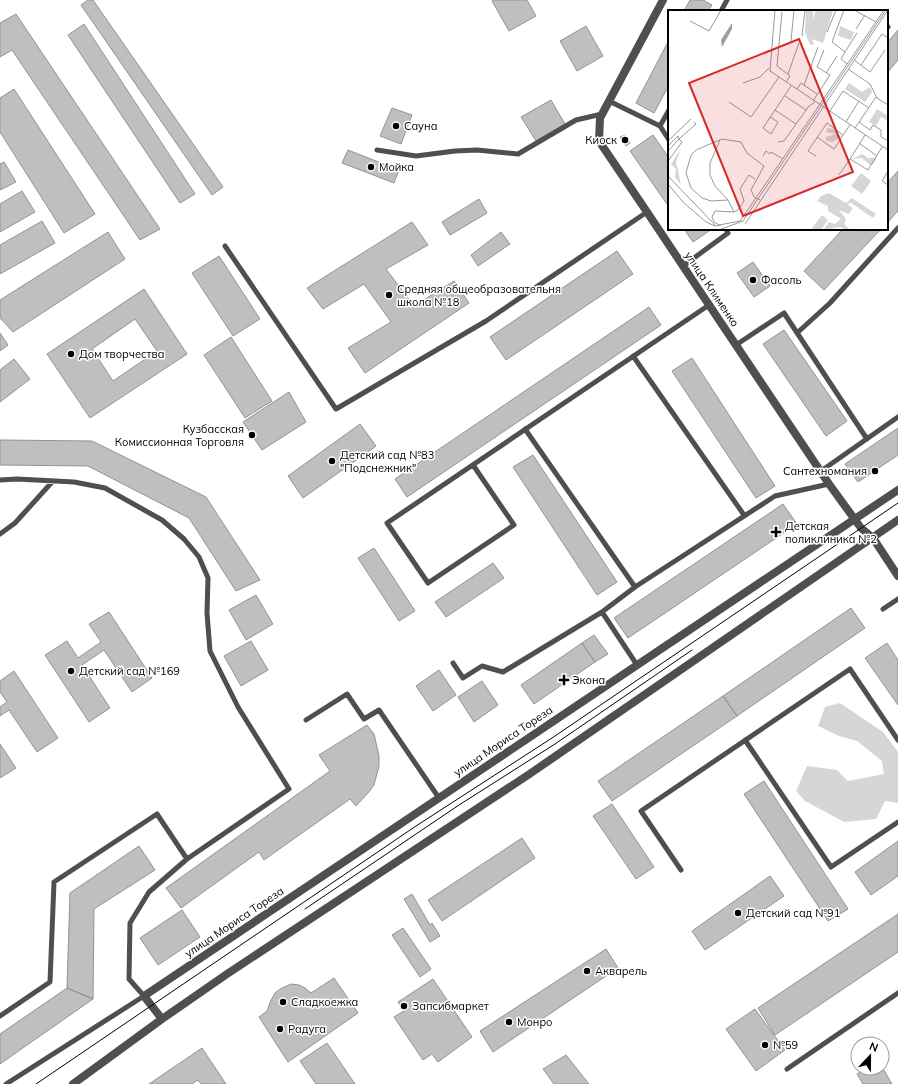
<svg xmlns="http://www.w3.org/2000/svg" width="898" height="1084" font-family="Mulish,sans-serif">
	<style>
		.green { fill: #d6d6d6 }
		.building { fill: #bfbfbf; stroke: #939393; fill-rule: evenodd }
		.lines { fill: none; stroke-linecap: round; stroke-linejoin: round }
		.service { stroke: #4f4f4f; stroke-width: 5 }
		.minor { stroke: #4f4f4f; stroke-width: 8 }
		.tertiary { stroke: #4f4f4f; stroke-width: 8 }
		.tram { stroke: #000; stroke-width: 1 }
		.poi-dot { fill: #000; stroke: #fff; stroke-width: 1.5 }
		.labels { text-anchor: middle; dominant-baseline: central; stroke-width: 3; stroke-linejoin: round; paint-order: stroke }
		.poi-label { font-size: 11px; fill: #000; stroke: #fff; text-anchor: start }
		.street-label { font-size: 11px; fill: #000; stroke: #fff }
		.inset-road { fill: none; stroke: #999; stroke-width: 1 }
		.view { fill: #d62828; fill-opacity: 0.15; stroke: #d62828; stroke-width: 2 }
		.inset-edge { fill: none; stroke: #000; stroke-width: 2 }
	</style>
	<rect width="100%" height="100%" fill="#fff"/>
	<!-- green -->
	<path class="green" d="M840 703 883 732 898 752V803L885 801 876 819 844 822 805 801 796 791 807 766 837 770 848 781 884 774 882 761 857 741 839 736 818 726 825 707Z"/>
	<!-- building -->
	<path class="building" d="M88 0H93L223 187 212 195 81 5Z
		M494 0H527L536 16 509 31 492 1Z
		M690 0H703L712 5 708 11H684Z
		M16 14 160 229 140 240 12 50 0 57V23Z
		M84 24 195 194 180 203 68 35Z
		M586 26 603 56 577 71 560 41Z
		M898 30V60L887 73V43Z
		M669 40V85L654 113 636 103Z
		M14 89 95 214 64 233 0 132V98Z
		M551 100 565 124 536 141 521 117Z
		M392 108 412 115 401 144 380 136Z
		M625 135 630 143 626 146 620 137Z
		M653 135 669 158V207L630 151Z
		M348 150 399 170 394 183 342 163Z
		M4 162 16 182 0 190V164Z
		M898 171V211L887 223V183Z
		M22 191 35 212 0 232V204Z
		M479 199 487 213 450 235 442 222Z
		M42 221 55 243 0 274V245Z
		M412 222 428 245 386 269 414 306 454 281 469 303 365 373 348 348 391 322 364 284 323 309 307 288Z
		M684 229H712L693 242Z
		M843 229H881L824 290 804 271Z
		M108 232 125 259 13 332 0 318V300Z
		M501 232 510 244 478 266 471 255Z
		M617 251 633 274 506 360 490 337Z
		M219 256 260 319 233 336 192 273Z
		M753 262 770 286 754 297 737 273Z
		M144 289 187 354 90 418 47 354ZM135 319 157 351 113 381 92 349Z
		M649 307 661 325 407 497 395 479Z
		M784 330 847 421 826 436 763 344Z
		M0 333 8 345 0 351Z
		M231 337 272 401 245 418 204 355Z
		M692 358 775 486 756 498 672 371Z
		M14 359 30 379 0 402V370Z
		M289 392 306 422 262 450 243 422Z
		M360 424 376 446 303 498 288 476Z
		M898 428V455L858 482 845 464Z
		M0 440 92 441 206 497 260 580 236 591 189 518 88 466 0 465Z
		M533 455 617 582 597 595 513 467Z
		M783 504 797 524 628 638 614 618Z
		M374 548 415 611 399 621 358 558Z
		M493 563 504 578 446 617 435 602Z
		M256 595 273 624 246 640 229 610Z
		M851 608 865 628 737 716 723 696Z
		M109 612 152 678 132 692 104 650 82 665 110 708 89 722 45 655 67 641 78 658 101 642 89 624Z
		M594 635 608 654 595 662 582 643Z
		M251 641 268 670 241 686 224 656Z
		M582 643 595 662 534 704 521 685Z
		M887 643 898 660V705L865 658Z
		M439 670 456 695 433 711 416 686Z
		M14 671 58 738 37 752 9 710 0 716V707L7 702 0 692V681Z
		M482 681 498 705 474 722 458 697Z
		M723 696 737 716 612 801 598 781Z
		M367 725 374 734 379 756V766L374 785 368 793 356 806 350 799 264 860 259 852 181 908 166 888 330 771 319 755Z
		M0 744 16 768 0 778Z
		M764 781 848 909 828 921 744 794Z
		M612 804 654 867 636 879 593 816Z
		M522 838 535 858 442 921 428 900Z
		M898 841V876L871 895 855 872Z
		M139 846 155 870 94 909 93 999 67 988 70 893Z
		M770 876 784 896 705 950 692 931Z
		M412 894 430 925 432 923 440 936 430 942 404 899Z
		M182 910 200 937 158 965 140 938Z
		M898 914V952L775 1035 758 1008Z
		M403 928 431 969 420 977 392 935Z
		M606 949 618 968 493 1052 480 1031Z
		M334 978 358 1013 288 1062 259 1017 267 1011 271 1000 275 993 280 989 291 984 299 985 305 988 311 993Z
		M433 979 472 1037 438 1062 432 1054 423 1060 394 1017 404 1011 398 1002Z
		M67 988 93 999 0 1064V1034Z
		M755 1009 785 1050 756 1071 726 1029Z
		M327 1043 355 1084H316L300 1061Z
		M202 1048 226 1084H201L198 1080 192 1084H149Z
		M566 1055 589 1084H554L543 1069Z
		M882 1067 892 1084H863L857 1074 866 1068Z"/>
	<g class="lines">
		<!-- service -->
		<path class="service" d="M721 11 727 0
			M887 28 888 27
			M609 101 660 126
			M669 110 660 126 669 140
			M377 150 416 156 455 151 477 150 518 154 576 120 602 114
			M225 246 336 409 486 321 647 212
			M683 266 728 233 726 229
			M797 333 830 303 898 228
			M736 345 784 313 867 439
			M633 356 744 515
			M525 429 635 587
			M473 465 514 525 428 583 387 523 709 305
			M821 471 898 417
			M0 480 17 479 74 482 105 488 162 520 184 539 199 557 208 578 207 613 210 651 238 707 289 789 187 859 149 892 130 923 129 979 144 996 6 1084
			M0 534 15 523 53 481
			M883 609 898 599
			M602 612 637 665
			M453 663 463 678 482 666 503 672 602 612 635 587 775 496 829 484
			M306 720 347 694 364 719 379 710 439 798
			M745 740 831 867 898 822
			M681 870 641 811 850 669 898 740
			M0 1016 50 982 54 882 157 814 187 859
			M787 1069 898 993"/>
		<!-- minor -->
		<path class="minor" d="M663 0 600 118 599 141 647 212 683 266 829 484 861 528 873 538 898 576"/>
		<!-- tertiary -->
		<path class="tertiary" d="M162 1019 144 996 898 490
			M73 1084 162 1019 227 974 531 773 898 520"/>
		<!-- tram -->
		<path class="tram" d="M305 909 459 805 555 744 692 650
			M36 1084 416 826 552 738 898 503"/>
	</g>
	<!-- markers -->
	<g class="poi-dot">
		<circle cx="396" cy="126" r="4"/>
		<circle cx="625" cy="140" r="4"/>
		<circle cx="371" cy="167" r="4"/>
		<circle cx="753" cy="280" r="4"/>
		<circle cx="389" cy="295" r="4"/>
		<circle cx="71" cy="354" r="4"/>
		<circle cx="252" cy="435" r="4"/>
		<circle cx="332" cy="461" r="4"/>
		<circle cx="875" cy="471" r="4"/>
		<path d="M774 526h4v4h4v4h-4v4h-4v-4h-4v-4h4z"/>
		<circle cx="71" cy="671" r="4"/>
		<path d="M562 674h4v4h4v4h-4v4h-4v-4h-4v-4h4z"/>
		<circle cx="738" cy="913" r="4"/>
		<circle cx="587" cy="971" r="4"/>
		<circle cx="283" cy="1002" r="4"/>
		<circle cx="404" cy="1006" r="4"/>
		<circle cx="509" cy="1022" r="4"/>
		<circle cx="280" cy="1029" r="4"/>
		<circle cx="765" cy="1045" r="4"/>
	</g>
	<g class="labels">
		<!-- poi labels -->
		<g class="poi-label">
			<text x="404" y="126">Сауна</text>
			<text x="617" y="140" text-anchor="end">Киоск</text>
			<text x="379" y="167">Мойка</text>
			<text x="761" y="280">Фасоль</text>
			<text x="397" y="289">Средняя общеобразовательня<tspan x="397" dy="13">школа №18</tspan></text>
			<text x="79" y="354">Дом творчества</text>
			<text x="244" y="429" text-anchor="end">Кузбасская<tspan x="244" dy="13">Комиссионная Торговля</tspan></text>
			<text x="340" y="455">Детский сад №83<tspan x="340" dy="13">"Подснежник"</tspan></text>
			<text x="867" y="471" text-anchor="end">Сантехномания</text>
			<text x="785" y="526">Детская<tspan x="785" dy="13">поликлиника №2</tspan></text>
			<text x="79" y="671">Детский сад №169</text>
			<text x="572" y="680">Экона</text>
			<text x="746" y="913">Детский сад №91</text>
			<text x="595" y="971">Акварель</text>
			<text x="291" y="1002">Сладкоежка</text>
			<text x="412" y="1006">Запсибмаркет</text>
			<text x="517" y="1022">Монро</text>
			<text x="288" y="1029">Радуга</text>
			<text x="773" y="1045">№59</text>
		</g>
		<!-- street labels -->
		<g class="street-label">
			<text transform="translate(712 289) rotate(56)">улица Клименко</text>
			<text transform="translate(503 741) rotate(-34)">улица Мориса Тореза</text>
			<text transform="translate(234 922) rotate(-34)">улица Мориса Тореза</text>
		</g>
	</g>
	<!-- overview -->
	<g transform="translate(668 10)">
		<rect width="220" height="220" fill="#fff"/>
		<path d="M138 0H145V9L148 0 165 1 155 33 144 29 146 34 142 35 137 22ZM172 16 186 22 183 30 170 26ZM181 73 194 82 202 77 204 82 197 92 177 79ZM209 99 220 106V111L213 107 208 116 201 112ZM159 118 166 119 173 127 165 132 158 131V127L168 124 158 122ZM13 139 8 152 13 175 7 167 8 159 3 154ZM194 144 200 148H209L205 154 202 155 194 148 184 149ZM193 163 203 171 194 184 183 176ZM161 183 178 193 184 188 208 204 205 208 182 192 180 195 185 198 181 204 171 200 178 209 176 214 182 220 171 217 155 220 161 212 167 214 173 209 160 201V196L149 191 153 186ZM154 205 160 210 153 220H147L144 218Z" fill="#d6d6d6"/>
		<path d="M64 13V19L54 37 53 30Z" fill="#9d9d9d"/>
		<path class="inset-road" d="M107 0 102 61 220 140M176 0 164 32 177 42 173 49 179 54M186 0 208 12M114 2 109 56 122 66 118 72M22 11 41 21 53 0M188 19 197 5M159 22 168 0M134 26 137 0M123 31 126 0M177 42 189 23M186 50 202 62 217 40M193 55 214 24 220 28M180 59 202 74 209 88 220 95M158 63 169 46M120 64 131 33M75 73 92 67 101 58M136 75 150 37M129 79 133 73 149 84M117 86 138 100M145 91 162 65 149 57 156 40M61 92 83 107 111 67M107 100 128 114M160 104 175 81 201 98M102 107 110 112 103 124 95 118 123 76M178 112 191 91M191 112 202 120 205 115 213 120V127L220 131M187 118 208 87M149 127 166 139 175 125M52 130 42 153V165L47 176 60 190M0 131 23 109M110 132 116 131 141 96 147 92M191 133 209 146M0 136 10 126 11 129 28 114 26 112M0 141 11 129 14 132 0 151M95 146 98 141 102 144 103 142 115 149M148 146 140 141 159 113 175 125 182 115M182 149 197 125M220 161 214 171 220 175M171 165 182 149 200 160 214 137M0 166 47 215M0 174 15 192 38 212 47 216 53 215M92 190 86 187 83 180 96 156 79 143 73 132 54 129 28 140 23 145 18 163 23 178 34 188 43 191 60 190 66 202 47 201 44 207 46 212 51 215 72 211 88 188 216 0M66 202 70 200 76 191 72 179 81 165 87 169M77 214 220 0M51 220 75 211 218 0"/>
		<path class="view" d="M131 29 185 162 75 206 21 73Z"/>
		<rect width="220" height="220" class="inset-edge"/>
	</g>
	<!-- north arrow -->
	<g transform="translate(870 1056) rotate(22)"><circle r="19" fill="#ffffff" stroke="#999999"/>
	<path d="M0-3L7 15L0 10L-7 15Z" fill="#000000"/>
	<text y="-6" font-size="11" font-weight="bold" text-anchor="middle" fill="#000000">N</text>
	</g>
</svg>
